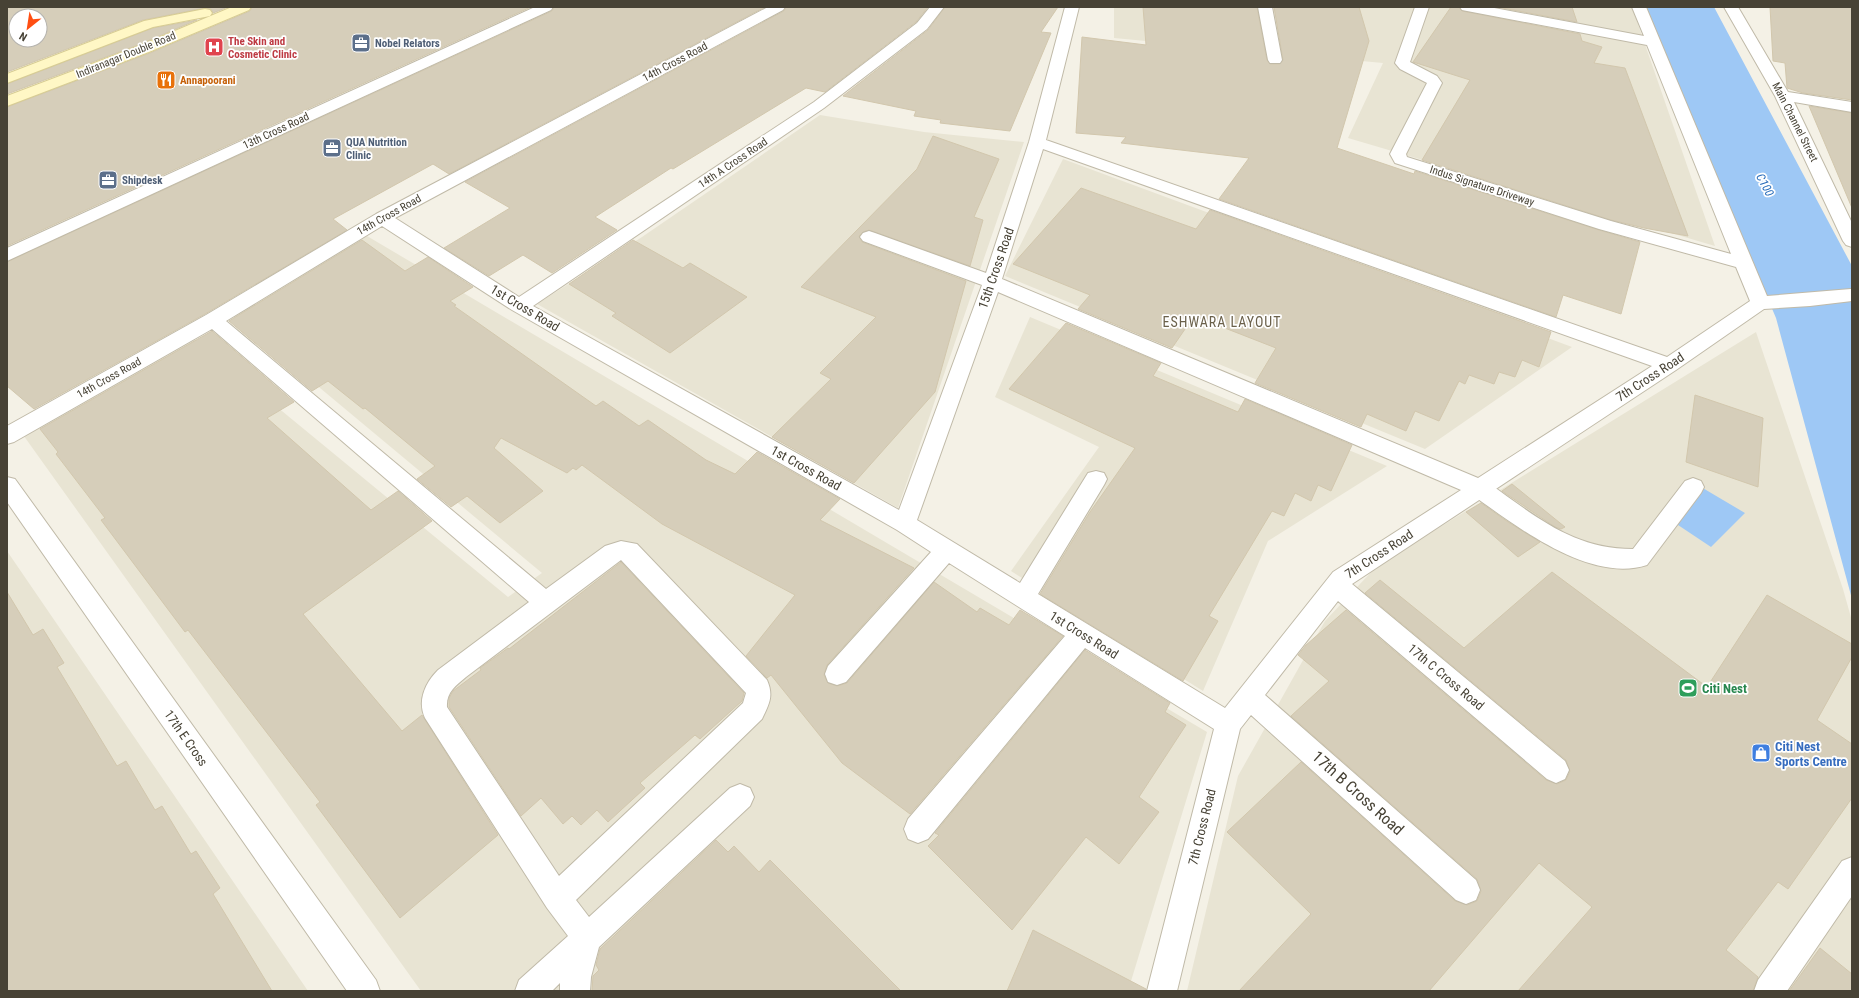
<svg xmlns="http://www.w3.org/2000/svg" width="1859" height="998" font-family="'Roboto Condensed',sans-serif">
	<style>
		.residential { fill: #e8e4d3 }
		.water { fill: #9ec8f5 }
		.building { fill: #d6ceba; stroke: #d2c7ad; fill-rule: evenodd }
		.lines { fill: none; stroke-linecap: round; stroke-linejoin: round }
		.lane-casing { stroke: #c0baa8; stroke-width: 2 }
		.street-casing { stroke: #c0baa8; stroke-width: 2 }
		.secondary-casing { stroke: #d7cc93; stroke-width: 2 }
		.lane { fill: #fff; fill-rule: evenodd }
		.street { fill: #fff; fill-rule: evenodd }
		.secondary { fill: #fff7c5; fill-rule: evenodd }
		.labels { text-anchor: middle; dominant-baseline: central; stroke-width: 3.5; stroke-linejoin: round; paint-order: stroke }
		.far-health-label { font-size: 11px; font-weight: bold; fill: #be3a42; stroke: #fff; text-anchor: start }
		.far-service-label { font-size: 11px; font-weight: bold; fill: #4e5e75; stroke: #fff; text-anchor: start }
		.far-street-label { font-size: 11px; fill: #474235; stroke: #fff }
		.far-food-label { font-size: 11px; font-weight: bold; fill: #c56008; stroke: #fff; text-anchor: start }
		.far-water-label { font-size: 12px; font-style: italic; fill: #276cba; stroke: #fff }
		.street-label { font-size: 13px; fill: #474235; stroke: #fff }
		.leisure-label { font-size: 13px; font-weight: bold; fill: #27864d; stroke: #fff; text-anchor: start }
		.shop-label { font-size: 13px; font-weight: bold; fill: #366cbe; stroke: #fff; text-anchor: start }
		.neighbourhood-label { font-size: 14px; letter-spacing: 1px; fill: #6b614b; stroke: #fff }
		.near-street-label { font-size: 16px; fill: #474235; stroke: #fff }
	</style>
	<rect width="100%" height="100%" fill="#f4f1e6"/>
	<!-- residential -->
	<path class="residential" d="M1114 7H1632L1715 246 1348 138 1383 63 1114 38Z
		M820 115 924 132 1024 142 898 508 537 304 642 237Z
		M1063 159 1572 347 1425 449 1005 276Z
		M367 236 1207 732 1128 991H421L21 432 192 337 508 597 542 573 230 313Z
		M1030 317 1387 466 1268 541 1203 691 1011 571 1099 447 995 397Z
		M1756 332 1843 589 1852 621V991H1187L1238 776 1325 621 1377 566Z
		M7 551 308 991H7Z"/>
	<!-- water -->
	<path class="water" d="M1644 7H1714L1852 266V599L1776 318Z
		M1701 487 1745 513 1711 547 1672 521Z"/>
	<!-- building -->
	<path class="building" d="M7 7H228L213 13 211 9 205 8 143 20 7 72ZM16 16H40V40H16Z
		M252 7H531L7 246V107L150 53 250 11Z
		M554 7H765L449 174 433 164 333 219 347 230 205 314 34 409 7 386V262L552 11Z
		M786 7H928L916 22 825 92 806 88 673 169 671 168 595 217 617 230 552 273 523 255 489 276 444 248 510 208 465 182 784 11Z
		M945 7H1058L1041 32 1051 33 1010 131 940 123 941 120 914 116 916 111 843 96 928 30Z
		M1143 7H1257L1267 60 1270 64H1280L1283 60 1274 7H1359L1369 41 1337 148 1414 174 1415 171 1599 230 1640 242 1621 314 1563 295 1556 317 1219 199 1249 158 1121 143 1126 137 1076 133 1082 37 1146 45Z
		M1451 7H1459L1462 11 1580 34 1582 41 1602 47 1594 63 1625 68 1688 236 1644 228 1611 220 1422 160 1470 80 1413 62Z
		M1497 7H1572L1577 22Z
		M1770 7H1852V100L1803 93 1787 88 1785 63 1773 61Z
		M197 20 138 45 7 94V84L153 28Z
		M1809 106 1852 113V208Z
		M933 136 999 159 974 217 983 220 970 266 869 230 863 232 859 236 862 242 966 281 935 392 854 483 772 437 831 379 820 373 876 317 801 287 917 169Z
		M1081 188 1196 229 1210 210 1551 332 1539 367 1522 360 1515 377 1499 372 1494 384 1469 375 1465 384 1459 381 1439 421 1415 411 1406 431 1367 414 1361 427 1255 383 1276 348 1194 316 1172 348 1078 309 1090 295 1013 264Z
		M362 240 405 271 428 257 473 287 450 301 456 305 454 306 596 406 603 401 639 426 648 420 706 460 735 474 757 452 840 499 820 520 914 568 827 665 824 675 828 683 837 686 847 683 934 582 977 612 980 608 1009 625 1020 610 1063 636 910 814 842 763 771 675 767 678 746 656 795 595 662 524 582 465 576 470 573 468 567 473 501 438 494 448 543 491 500 523 467 496 451 507 417 479 435 466 365 408 363 409 328 381 312 391 229 321Z
		M633 240 683 268 690 263 747 297 670 353 612 316 616 313 569 284Z
		M1066 323 1161 363 1153 376 1238 412 1245 399 1352 445 1331 491 1318 485 1311 501 1295 493 1284 516 1272 511 1209 616 1218 621 1183 681 1040 594 1090 512 1135 448 1009 389Z
		M212 331 294 402 267 418 371 510 398 491 432 521 303 614 402 731 422 715 498 835 400 918 316 805 320 802 188 630 185 632 101 520 105 518 56 454 58 452 40 429Z
		M1695 395 1763 418 1758 487 1686 462Z
		M1512 484 1565 527 1561 529 1555 527 1502 491Z
		M1481 503 1508 522 1540 542 1518 557 1466 512Z
		M621 562 744 693 742 701 700 739 695 735 640 783 645 788 608 822 597 810 581 825 572 816 563 824 541 798 521 816 449 707V698L453 691 481 670 480 668 508 648 509 649Z
		M1552 572 1707 687 1767 595 1852 644V657L1817 720 1852 744V798L1788 889 1778 882 1726 950 1758 977 1753 991H1518L1592 907 1539 863 1429 991H1239L1311 914 1227 832 1301 762 1455 901 1467 905 1477 901 1481 891 1477 879 1291 716 1329 681 1298 655 1306 645 1346 610 1546 780 1557 784 1566 780 1570 771 1566 760 1365 593 1380 580 1464 648Z
		M7 592 33 635 43 629 64 663 57 667 117 766 126 761 155 810 162 806 191 854 196 851 220 888 213 894 272 991H7Z
		M1085 650 1170 703 1165 712 1186 725 1139 797 1159 812 1119 864 1086 837 1012 930 928 846 939 835 935 833Z
		M716 840 728 852 734 846 759 872 770 860 901 991H592L593 976 599 970 596 965 600 949Z
		M1033 930 1146 989V991H1007Z
		M1820 948 1852 974V991H1789Z"/>
	<g class="lines">
		<!-- lane casing -->
		<g class="lane-casing">
			<path id="lane" d="M1693 478 1701 481 1704 487 1701 493 1647 565C1589 584 1515 525 1471 494L1468 488 1471 482 1479 479 1487 482C1534 515 1572 549 1633 549L1685 481Z"/>
		</g>
		<!-- street casing -->
		<g class="street-casing">
			<path id="street" d="M535 7H553L551 10 7 261V248Z
				M768 7H785L783 10 395 218 519 297 814 102 917 23 930 7H944L927 29 824 108 533 306 899 510 982 285 863 241 860 237 863 233 869 231 875 233 986 273 1029 142 1065 7H1079L1046 140 1667 357 1750 301 1736 267 1599 229 1395 163 1390 154 1427 83 1400 69 1395 63 1415 7H1429L1410 62 1437 76 1442 83 1406 154 1407 157 1611 221 1731 254 1647 45 1467 11 1462 10 1460 7H1489L1644 36 1632 7H1646L1767 296 1851 289 1852 301 1810 306 1764 309 1676 370 1352 584 1565 761 1569 770 1565 779 1556 783 1547 779 1338 601 1265 695 1476 880 1480 890 1476 900 1466 904 1456 900 1251 715 1240 729 1177 991H1147L1214 729 1085 648 928 839 918 843 908 839 904 829 908 819 1065 636 949 563 846 682 837 685 828 682 825 674 828 666 931 552 897 530 512 310 382 226 226 321 546 589 605 546 621 541 637 544 767 680C774 696 769 704 762 719L576 900 589 917 730 788 740 784 750 788 754 797 750 806 599 947 591 977 590 991H560V983L552 991H515L519 980 568 936 547 908 425 718C417 701 425 683 438 670L529 602 212 329 14 442 7 444V426L206 315 376 214ZM1043 149 1652 366 1478 478 1002 279ZM998 292 1461 490 1333 572 1225 708 1038 594 1104 485 1107 479 1104 473 1096 471 1088 473 1020 583 917 520ZM621 560 746 693 743 703 559 876 447 707C446 693 455 686 466 677Z
				M1258 7H1272L1282 60 1280 63H1270L1268 60Z
				M1724 7H1738L1788 92 1852 102V112L1794 102 1852 223V247L1846 245 1843 241 1775 96Z
				M7 477 15 479 376 980 380 991H347L7 502Z
				M1852 857V896L1787 991H1754L1758 980 1842 861Z"/>
		</g>
		<!-- secondary casing -->
		<g class="secondary-casing">
			<path id="secondary" d="M232 7H251L249 10 149 52 7 106V96L139 46Z
				M205 9 210 10 212 13 210 16 153 27 7 83V74L144 21Z"/>
		</g>
		<!-- lane -->
		<use href="#lane" class="lane"/>
		<!-- street -->
		<use href="#street" class="street"/>
		<!-- secondary -->
		<use href="#secondary" class="secondary"/>
	</g>
	<!-- icons -->
	<defs>
		<g id="office-square" transform="scale(1)"><rect x="-9" y="-9" width="18" height="18" rx="4" fill="#5c6f8a" stroke="#fff"/><path d="M-6-3h4V-5.5h4V-3h4V5H-6ZM-1-4.5V-3h2v-1.5ZM-6 0V1H6V0Z" fill="#fff"/></g>
		<g id="hospital-square" transform="scale(1)"><rect x="-9" y="-9" width="18" height="18" rx="4" fill="#e0444e" stroke="#fff"/><path d="M-5-5h3v3.5h4V-5h3V5h-3V1.5h-4V5h-3Z" fill="#fff"/></g>
		<g id="restaurant-square" transform="scale(1)"><rect x="-9" y="-9" width="18" height="18" rx="4" fill="#e8710a" stroke="#fff"/><path d="M-5-6h1v4h1v-4h1v4h1v-4h1v5L-1.5 .5V6h-2V.5L-5-1ZM5-6V6H3V1.5H1.5Q1.5-4 5-6Z" fill="#fff"/></g>
		<g id="stadium-square" transform="scale(1)"><rect x="-9" y="-9" width="18" height="18" rx="4" fill="#2e9e5b" stroke="#fff"/><path d="M0-5a6.5 5 0 1 0 0 10a6.5 5 0 1 0 0-10ZM-3.5-1.8h7v3.6h-7Z" fill="#fff"/></g>
		<g id="shop-square" transform="scale(1)"><rect x="-9" y="-9" width="18" height="18" rx="4" fill="#3f7fe0" stroke="#fff"/><path d="M-5-2.5h2.3a2.7 3.5 0 0 1 5.4 0H5L5.5 6h-11ZM-1.5-2.5h3a1.5 2.3 0 0 0-3 0Z" fill="#fff"/></g>
	</defs>
	<g fill-rule="evenodd">
		<use href="#office-square" x="361" y="43"/>
		<use href="#hospital-square" x="214" y="47"/>
		<use href="#restaurant-square" x="166" y="80"/>
		<use href="#office-square" x="332" y="148"/>
		<use href="#office-square" x="108" y="180"/>
		<use href="#stadium-square" x="1688" y="688"/>
		<use href="#shop-square" x="1761" y="753"/>
	</g>
	<g class="labels">
		<!-- far-health labels -->
		<g class="far-health-label">
			<text x="228" y="41">The Skin and<tspan x="228" dy="13">Cosmetic Clinic</tspan></text>
		</g>
		<!-- far-service labels -->
		<g class="far-service-label">
			<text x="375" y="43">Nobel Relators</text>
			<text x="346" y="142">QUA Nutrition<tspan x="346" dy="13">Clinic</tspan></text>
			<text x="122" y="180">Shipdesk</text>
		</g>
		<!-- far-street labels -->
		<g class="far-street-label">
			<text transform="translate(126 55) rotate(-22)">Indiranagar Double Road</text>
			<text transform="translate(675 62) rotate(-28)">14th Cross Road</text>
			<text transform="translate(1795 122) rotate(63)">Main Channel Street</text>
			<text transform="translate(276 131) rotate(-25)">13th Cross Road</text>
			<text transform="translate(733 163) rotate(-34)">14th A Cross Road</text>
			<text transform="translate(1482 186) rotate(18)">Indus Signature Driveway</text>
			<text transform="translate(389 215) rotate(-29)">14th Cross Road</text>
			<text transform="translate(109 378) rotate(-29)">14th Cross Road</text>
		</g>
		<!-- far-food labels -->
		<g class="far-food-label">
			<text x="180" y="80">Annapoorani</text>
		</g>
		<!-- far-water labels -->
		<g class="far-water-label">
			<text transform="translate(1765 185) rotate(62)">C100</text>
		</g>
		<!-- street labels -->
		<g class="street-label">
			<text transform="translate(996 268) rotate(-71)">15th Cross Road</text>
			<text transform="translate(525 308) rotate(31)">1st Cross Road</text>
			<text transform="translate(1650 377) rotate(-33)">7th Cross Road</text>
			<text transform="translate(806 468) rotate(29)">1st Cross Road</text>
			<text transform="translate(1379 554) rotate(-33)">7th Cross Road</text>
			<text transform="translate(1084 635) rotate(32)">1st Cross Road</text>
			<text transform="translate(1446 677) rotate(40)">17th C Cross Road</text>
			<text transform="translate(186 738) rotate(55)">17th E Cross</text>
			<text transform="translate(1202 827) rotate(-76)">7th Cross Road</text>
		</g>
		<!-- leisure labels -->
		<g class="leisure-label">
			<text x="1702" y="688">Citi Nest</text>
		</g>
		<!-- shop labels -->
		<g class="shop-label">
			<text x="1775" y="746">Citi Nest<tspan x="1775" dy="15">Sports Centre</tspan></text>
		</g>
		<!-- neighbourhood labels -->
		<g class="neighbourhood-label">
			<text x="1222" y="322">ESHWARA LAYOUT</text>
		</g>
		<!-- near-street labels -->
		<g class="near-street-label">
			<text transform="translate(1358 793) rotate(42)">17th B Cross Road</text>
		</g>
	</g>
	<!-- border -->
	<rect width="1859" height="998" fill="none" stroke="#474235" stroke-width="16"/>
	<!-- north arrow -->
	<g transform="translate(28 28) rotate(210)"><circle r="19" fill="#ffffff" stroke="#b5b3ae"/>
	<path d="M0-3L7 15L0 10L-7 15Z" fill="#ff4e12"/>
	<text y="-6" font-size="11" font-weight="bold" text-anchor="middle" fill="#474235">N</text>
	</g>
</svg>
